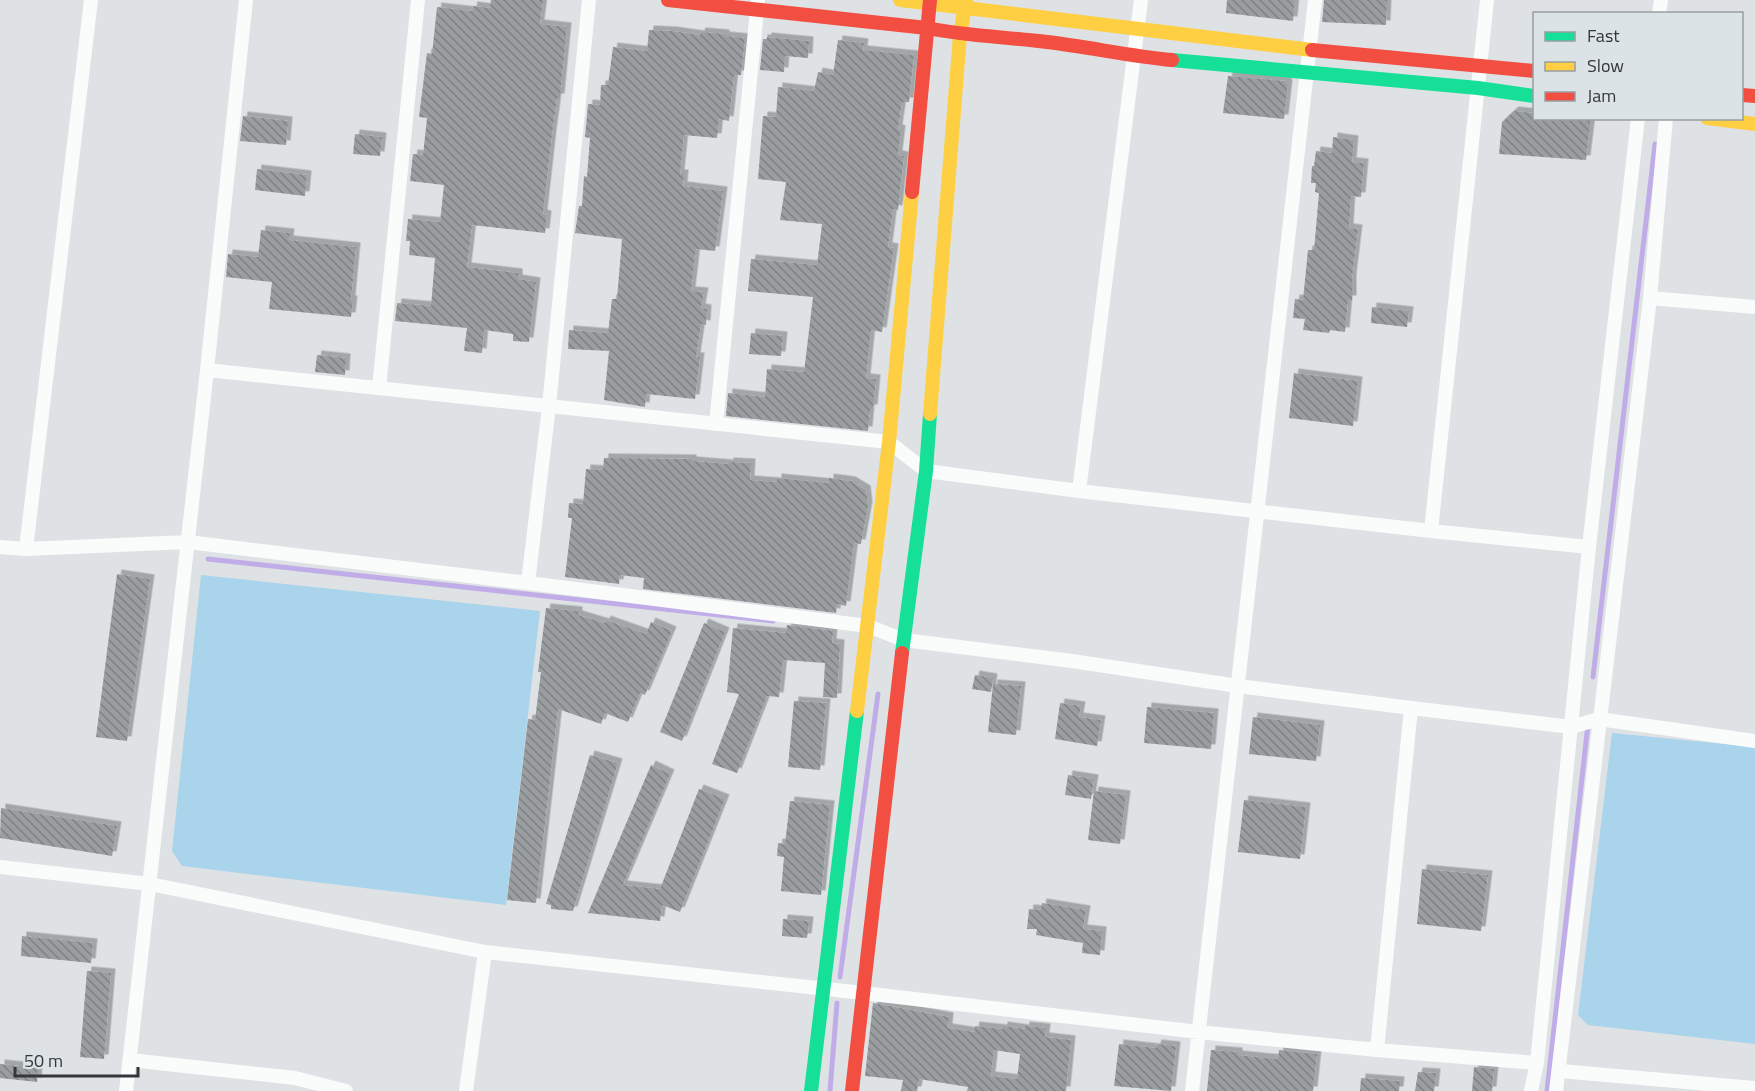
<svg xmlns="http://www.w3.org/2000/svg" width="1755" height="1091" font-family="'Titillium Web',sans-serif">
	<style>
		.garden { fill: #a9d4ec }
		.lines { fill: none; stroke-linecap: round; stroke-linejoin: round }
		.stream { stroke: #c0ade8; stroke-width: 5 }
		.building { fill: url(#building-back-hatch); fill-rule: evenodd; filter: url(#shadow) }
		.street { stroke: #fafbfb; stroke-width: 14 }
		.fast { stroke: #16e098; stroke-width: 14 }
		.slow { stroke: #ffcf43; stroke-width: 14 }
		.jam { stroke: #f24e42; stroke-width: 14 }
	</style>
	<defs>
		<pattern id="building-back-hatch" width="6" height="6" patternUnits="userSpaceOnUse" patternTransform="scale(1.5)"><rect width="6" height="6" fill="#9b9ea0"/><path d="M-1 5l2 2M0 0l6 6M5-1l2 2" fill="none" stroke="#7f8283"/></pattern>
		<filter id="shadow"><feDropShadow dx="4.5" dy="-4.5" stdDeviation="0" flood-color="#0004"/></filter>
	</defs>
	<rect width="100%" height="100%" fill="#dee2e4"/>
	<!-- garden -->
	<path class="garden" d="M201 575 540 611 506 905 182 866 172 851Z
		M1612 733 1755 747V1044L1588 1025 1578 1015Z"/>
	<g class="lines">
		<!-- stream -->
		<path class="stream" d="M208 559 773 621
			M1593 677 1655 144
			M840 977 878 694
			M830 1091 837 1003
			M1547 1091 1588 724"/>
	</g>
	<!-- building -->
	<path class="building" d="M491 0H543L540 24 567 27 560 98H557L552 134 543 214 547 215 545 233 472 225 467 267 518 273V279L536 282 529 342 513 341V334L484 330 482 353 464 351 467 328 395 321 397 303 431 306 435 258 409 255 410 241H406L408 219 440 222 444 185 410 181 413 154 423 155 427 118 419 117 427 53 432 54 437 7 472 11 473 6 490 8Z
		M1227 0H1295L1293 21 1226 13Z
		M1324 0H1387L1386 25 1322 22Z
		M649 30 672 31 700 35 701 32 725 34V36L745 38 741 75H734L729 121 719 119 717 138 684 135 680 174H684L683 186 723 191 715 251 696 249 691 291 704 292 701 308 707 309 706 325 701 324 696 357H700L695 399 646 394 645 407 604 400 609 351 568 349 569 330 608 333 612 299H617L622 239 575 233 579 206H582L584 176 587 177 590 138 585 137 588 104 600 105 601 85H608L613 47 647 51Z
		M767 37 809 41 808 58 785 56 784 72 760 70 763 39H767Z
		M838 40 864 43 863 50 914 55 909 102H902L898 129 901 130 898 155 904 156 898 210 893 209 888 247 894 248 882 332 871 330 866 378 876 379 873 409H870L868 431 726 416 728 393 765 397 767 369 804 372 813 297 748 291 751 259 817 265 822 224 780 220 786 182 758 179 763 116 776 117 778 87 814 91 818 72 833 75Z
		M1228 76 1285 81 1288 84 1284 119 1223 113Z
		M1514 111 1534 113V118H1591L1586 160 1499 154 1502 122Z
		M243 116 288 121 286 145 240 141Z
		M355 134 382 137 380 156 353 154Z
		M1333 137 1354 140 1352 162 1364 163 1361 197 1351 196 1349 228 1358 229 1352 278V300H1348L1345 332 1330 330 1329 333 1303 330 1305 319 1293 318 1295 299 1303 300 1308 250H1314L1319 193 1315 192 1316 183H1311L1312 166H1314L1316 151 1332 153Z
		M257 169 307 175 305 196 255 190Z
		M261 230 290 233 289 240 356 247 351 300H353L351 317 269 309 272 282 226 277 228 254 258 257Z
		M1372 307 1409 311 1407 327 1371 323Z
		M751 333 783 336 781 356 749 354Z
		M317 355 346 358 345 375 315 372Z
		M1294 373 1358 381 1353 426 1289 418Z
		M604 458 692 459V461L729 464V462L751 463 750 480 777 482V478L829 483V478L851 481 866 490 868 506 861 544 854 543 846 606 837 604 836 613 643 589 644 578 620 575 619 584 565 577 572 518H568L569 503 583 504 586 469 603 470Z
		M117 574 150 579 127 741 96 737Z
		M546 608 578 611V615L605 623 606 620 646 634 651 622 672 631 645 695 640 693 628 722 605 713 601 724 558 709 536 903 507 900 528 719 535 720 541 672H538Z
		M704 623 725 632 682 741 660 732Z
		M787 625 833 631 832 643 840 644 837 698 823 697 825 663 783 660 779 697 767 696 737 773 712 764 739 694 727 692 733 628 786 633Z
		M975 675 993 678 991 692 972 689Z
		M993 684 1021 686 1016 735 988 732Z
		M794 701 826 703 820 770 788 767Z
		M1060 703 1081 706 1079 717 1101 720 1097 746 1055 739Z
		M1147 707 1214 713 1211 749 1144 743Z
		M1253 717 1320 725 1316 761 1249 754Z
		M590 755 618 763 573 911 551 909V905L546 904Z
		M651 765 670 774 623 885 660 889 699 789 725 799 680 912 662 905 660 921 588 913Z
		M1068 775 1094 779 1091 799 1065 795Z
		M1094 791 1126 795 1120 844 1088 840Z
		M1244 800 1306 807 1300 859 1238 852Z
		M790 801 830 805 821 895 781 891 784 857 777 856 778 843 785 844Z
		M1 808 117 826 112 856 0 838Z
		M1422 869 1488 875 1481 931 1417 924Z
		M1042 903 1086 910 1083 929 1102 931 1100 955 1082 953 1083 943 1036 935 1037 929H1027L1029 909 1041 910Z
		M783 919 809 921 807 938 782 936Z
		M22 936 93 943 91 963 21 956Z
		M87 971 111 973 104 1059 80 1057Z
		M873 1003 949 1017 948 1028 974 1032 975 1026 1003 1029V1026L1025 1029V1026L1046 1028 1045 1037 1071 1040 1066 1091H967L968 1087 919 1079 917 1091H901L903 1080 865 1076ZM994 1050 1020 1054 1017 1079 991 1076Z
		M1119 1044 1156 1048 1157 1044 1176 1046 1171 1091 1114 1086Z
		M1211 1050 1238 1052V1055L1278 1059 1279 1050 1317 1054 1313 1091H1207Z
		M0 1064 38 1068 37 1082 0 1078Z
		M1474 1067 1494 1069 1492 1091H1472Z
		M1418 1072 1436 1073 1434 1091H1415Z
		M1361 1078 1400 1081 1399 1091H1360Z"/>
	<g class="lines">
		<!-- street -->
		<path class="street" d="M1659 14 1661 0
			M1650 298 1755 307
			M207 370 889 442 926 471 1079 491 1431 531 1589 547
			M379 388 418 0
			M716 424 758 0
			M1079 491 1141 0
			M1431 531 1487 0
			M0 547 26 549 188 542 528 583 868 626 904 640 1072 661 1238 686 1411 708 1571 727 1599 719 1755 741
			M26 549 91 0
			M528 583 549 406 589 0
			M0 867 150 884 485 952 863 993 1199 1032 1377 1050 1537 1063
			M1377 1050 1411 708
			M130 1060 295 1078 346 1091
			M1560 1071 1755 1088
			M126 1091 207 370 246 0
			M466 1091 485 952
			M1192 1091 1315 0
			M1531 1091 1537 1063 1589 547 1638 118
			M1556 1091 1650 298 1666 118"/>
		<!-- fast -->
		<path class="fast" d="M1172 60 1478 88 1534 96
			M902 653 926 471 930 414
			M811 1091 857 711"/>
		<!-- slow -->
		<path class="slow" d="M900 0 1312 50
			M1707 118 1755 124
			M930 414 960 35 966 0
			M857 711 889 442 912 192"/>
		<!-- jam -->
		<path class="jam" d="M668 0 927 28C967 36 1007 37 1047 42 1089 47 1130 56 1172 60
			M1312 50 1534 71
			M1742 95 1755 96
			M912 192 930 0
			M852 1091 902 653"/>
	</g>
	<!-- legend -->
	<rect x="1533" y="12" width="210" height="108" fill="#dbe3e7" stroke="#989ea1" stroke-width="1.5"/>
	<rect x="1545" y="32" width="30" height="9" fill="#16e098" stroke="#989ea1" stroke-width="1.5"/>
	<text x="1587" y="42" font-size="18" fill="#343739">Fast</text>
	<rect x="1545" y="62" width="30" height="9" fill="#ffcf43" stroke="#989ea1" stroke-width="1.5"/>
	<text x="1587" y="72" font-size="18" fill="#343739">Slow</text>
	<rect x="1545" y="92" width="30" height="9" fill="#f24e42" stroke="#989ea1" stroke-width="1.5"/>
	<text x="1587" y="102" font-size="18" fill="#343739">Jam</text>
	<!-- scale -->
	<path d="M15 1067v9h123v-9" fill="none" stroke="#343739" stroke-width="3"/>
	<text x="24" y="1067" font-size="18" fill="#343739" stroke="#dbe3e7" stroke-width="4.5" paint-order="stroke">50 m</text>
</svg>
